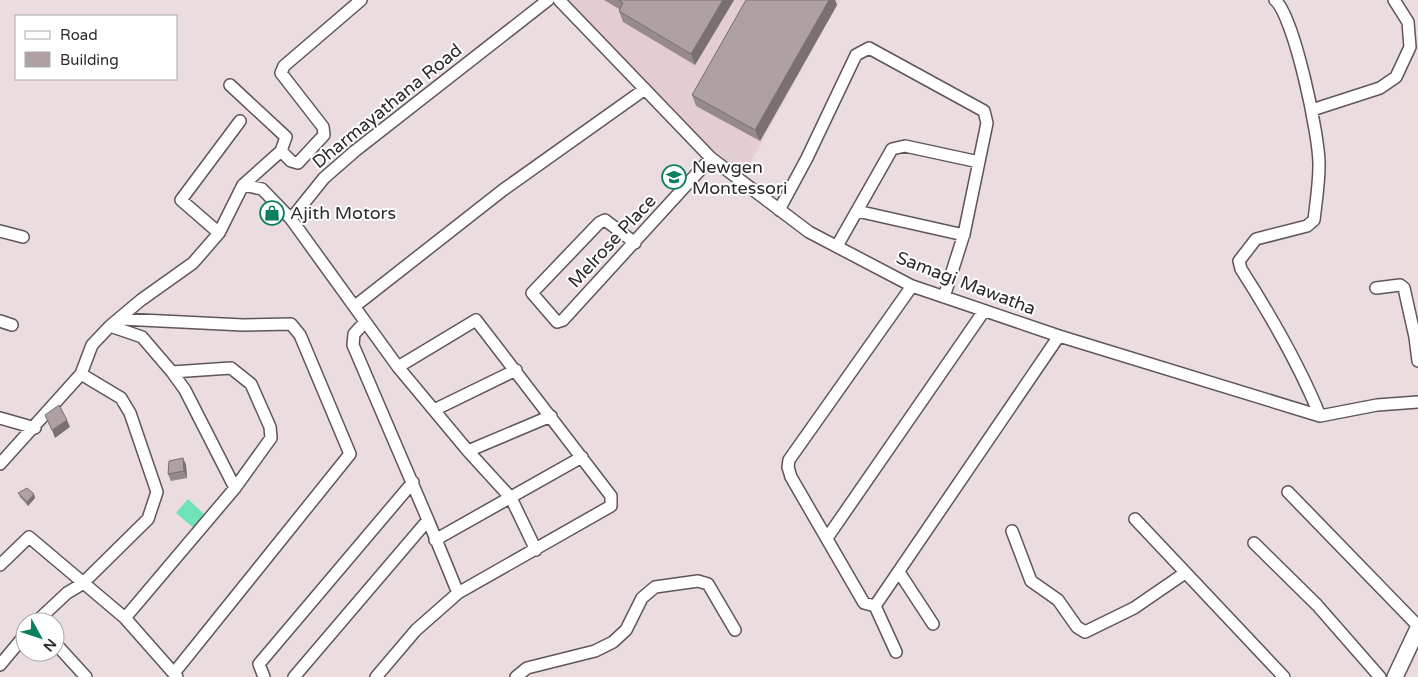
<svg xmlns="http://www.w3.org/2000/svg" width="1418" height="677" font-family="'Varela Round',sans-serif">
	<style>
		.built { fill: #e4cdd1 }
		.water { fill: #6de3b6 }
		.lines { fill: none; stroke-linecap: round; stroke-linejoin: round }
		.street-casing { stroke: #605557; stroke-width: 14 }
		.secondary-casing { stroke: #605557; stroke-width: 18 }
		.street { stroke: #fff; stroke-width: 11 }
		.secondary { stroke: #fff; stroke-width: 15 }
		.wall { fill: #968a8c }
		.shaded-wall { fill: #7a7072 }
		.building { fill: #aea0a3; stroke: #7a7072 }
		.labels { text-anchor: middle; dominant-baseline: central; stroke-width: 4; stroke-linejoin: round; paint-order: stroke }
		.street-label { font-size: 18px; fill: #2e292a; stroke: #fff }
		.poi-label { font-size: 18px; fill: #2e292a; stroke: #fff; text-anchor: start }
	</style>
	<rect width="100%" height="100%" fill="#eadcdf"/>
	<!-- built -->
	<path class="built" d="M567 0H840L743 176 715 154 672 111Z"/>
	<!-- water -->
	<path class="water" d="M188 499 207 517 196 530 176 513Z"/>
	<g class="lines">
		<!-- street casing -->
		<g class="street-casing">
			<path id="street" d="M559 0 711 158 809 232 912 286 1059 336 1320 416 1377 405 1418 402
				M1275 0C1294 16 1320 138 1319 166 1319 184 1316 202 1314 220L1307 226 1256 239 1239 261 1241 269C1271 316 1299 364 1320 416
				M230 85 286 137 281 151 243 185
				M1312 110 1380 88 1396 77 1410 47 1408 22 1394 0
				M281 151 291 161 298 163 324 135 323 127 281 73 284 66 361 0
				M779 210 807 158 856 55 869 48 984 111 987 123 964 234 944 297
				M857 211 964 235
				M291 219 398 367 468 451 511 498 536 550
				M0 231 23 237
				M219 233 181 200 240 121
				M635 243 605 220 599 223 532 293 557 322 563 320 711 158
				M837 246 892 149 905 146 979 162
				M1376 288 1400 285 1404 288 1415 337 1418 361
				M355 306 503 190 645 89
				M121 319 243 325 291 324 300 335 350 454 174 673
				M0 321 12 325
				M110 326 142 337 172 372 185 390 235 488
				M172 372 231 368 251 384 270 427 271 438 235 488 125 618 177 677
				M434 410 516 370
				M0 418 35 428
				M468 451 551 416
				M0 464 81 374 92 345 110 326 141 300 193 263 219 233 243 185 262 189 291 219 324 178 355 151 548 0
				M1288 492 1418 626
				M1135 519 1284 677
				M428 520 458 593
				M1012 531 1031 581 1058 600 1077 627 1085 632 1134 608 1185 573
				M827 538 984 311
				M435 540 582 457
				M1254 543 1317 605 1380 677
				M0 565 29 537 125 618
				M899 572 933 624
				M875 606 864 603 791 477 788 467 789 460 912 286
				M875 606 1059 336
				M875 606 896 652
				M36 622 67 593 82 584 148 519 157 492 130 413 121 398 81 374
				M55 643 86 677
				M0 665 25 635
				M264 677 259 664 413 482
				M294 677 428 520 353 345 354 334 364 323
				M376 677 416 630 458 593 611 506V496L476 320 398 367
				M516 677 527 668 595 651 613 642 626 630 642 598 655 587 698 581 708 584 735 630"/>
		</g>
		<!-- secondary casing -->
		<g class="secondary-casing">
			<path id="secondary" d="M1395 677 1418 628"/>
		</g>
		<!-- street -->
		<use href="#street" class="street"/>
		<!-- secondary -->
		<use href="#secondary" class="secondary"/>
	</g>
	<!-- wall -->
	<path class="wall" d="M604 0H734L695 65 623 22 619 11V9Z
		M746 0H835L837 5 760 141 696 106 692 95Z
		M183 458 186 465 187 478 171 481 168 474Z
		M18 493 35 498 28 506 20 497Z"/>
	<!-- shaded-wall -->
	<path class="shaded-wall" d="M723 0H734L695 65 691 54Z
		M829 0H835L837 5 760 141 755 130Z
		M67 420 70 427 55 438 52 430Z
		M183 458 186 465 187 478 184 471Z
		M34 494 35 498 28 506 27 502Z"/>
	<!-- building -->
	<path class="building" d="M618 0H723L691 54 619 11 623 3Z
		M746 0H829L755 130 692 95Z
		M59 405 67 420 52 430 45 415Z
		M183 458 184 471 168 474 169 461Z
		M27 488 34 494 27 502 18 493Z"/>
	<!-- icons -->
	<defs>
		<g id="school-ring" transform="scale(1.25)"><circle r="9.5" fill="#fff" stroke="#0a805e" stroke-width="1.5"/><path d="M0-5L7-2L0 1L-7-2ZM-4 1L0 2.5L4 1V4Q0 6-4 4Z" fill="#0a805e"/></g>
		<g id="shop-ring" transform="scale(1.25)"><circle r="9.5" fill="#fff" stroke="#0a805e" stroke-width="1.5"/><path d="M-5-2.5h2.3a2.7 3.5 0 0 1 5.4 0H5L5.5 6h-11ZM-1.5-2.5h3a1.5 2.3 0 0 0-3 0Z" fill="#0a805e"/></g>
	</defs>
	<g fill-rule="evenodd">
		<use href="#school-ring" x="674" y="177"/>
		<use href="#shop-ring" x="272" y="213"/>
	</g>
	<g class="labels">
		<!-- street labels -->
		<g class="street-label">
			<text transform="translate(387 106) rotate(-39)">Dharmayathana Road</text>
			<text transform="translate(612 241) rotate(-47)">Melrose Place</text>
			<text transform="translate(966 283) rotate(21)">Samagi Mawatha</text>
		</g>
		<!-- poi labels -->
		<g class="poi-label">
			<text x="692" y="167">Newgen<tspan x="692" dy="21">Montessori</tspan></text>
			<text x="290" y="213">Ajith Motors</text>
		</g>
	</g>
	<!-- legend -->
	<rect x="15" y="15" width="162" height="65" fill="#ffffff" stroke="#aba9aa"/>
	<rect x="25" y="31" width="25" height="8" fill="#ffffff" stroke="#aba9aa"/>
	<text x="60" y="40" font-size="15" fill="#2e292a">Road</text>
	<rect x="25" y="52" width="25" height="15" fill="#aea0a3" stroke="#aba9aa"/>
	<text x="60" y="65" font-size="15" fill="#2e292a">Building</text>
	<!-- north arrow -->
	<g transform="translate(40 637) rotate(130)"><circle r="24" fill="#ffffff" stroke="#aba9aa"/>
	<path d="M0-4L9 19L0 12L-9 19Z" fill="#0a805e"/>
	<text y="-8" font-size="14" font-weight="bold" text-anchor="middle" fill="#2e292a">N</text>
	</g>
</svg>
